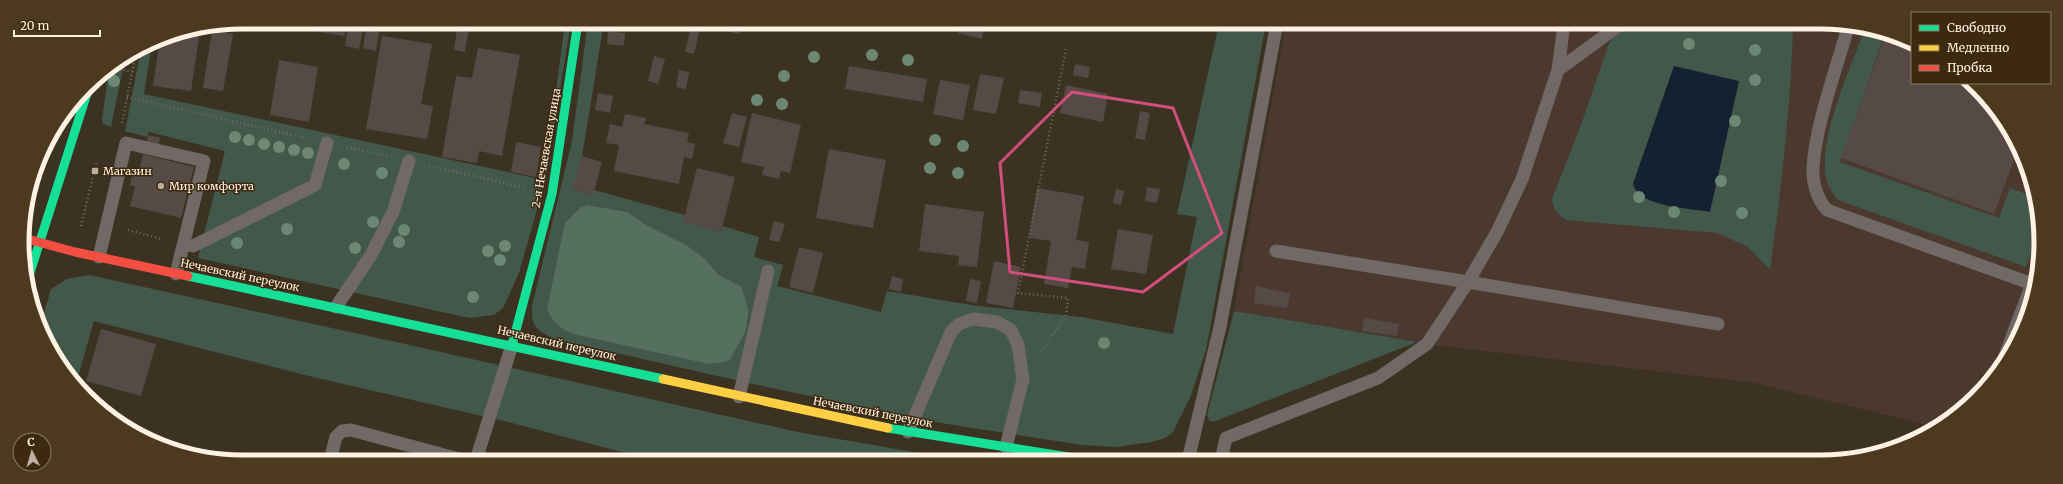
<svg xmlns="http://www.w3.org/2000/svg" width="2063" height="484" font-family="Merriweather,serif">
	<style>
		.industrial { fill: #4b3930 }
		.green { fill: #41584b; fill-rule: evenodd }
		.forest { fill: #556f5f }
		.water { fill: #152131 }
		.building { fill: #554a45 }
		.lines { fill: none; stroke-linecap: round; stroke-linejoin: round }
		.path { stroke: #726b65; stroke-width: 2.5; stroke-dasharray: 1 3; stroke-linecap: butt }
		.lane { stroke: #706965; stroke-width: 13 }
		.fast { stroke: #16e098; stroke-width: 9 }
		.slow { stroke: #ffcf43; stroke-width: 9 }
		.jam { stroke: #f24e42; stroke-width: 9 }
		.tree { fill: #6c8872 }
		.marked { fill: none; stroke: #d14e7d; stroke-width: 3; stroke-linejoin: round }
		.poi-dot { fill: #bbaf9f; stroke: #3c290e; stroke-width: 1.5 }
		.labels { text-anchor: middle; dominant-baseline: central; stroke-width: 3; stroke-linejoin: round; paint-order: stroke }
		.street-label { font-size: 11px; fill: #fff2e2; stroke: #3c290e }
		.poi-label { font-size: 11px; fill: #fff2e2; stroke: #3c290e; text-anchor: start }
		.rim { fill: none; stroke: #fff2e2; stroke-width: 5 }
	</style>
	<rect width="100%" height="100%" fill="#3c3222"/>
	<!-- industrial -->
	<path class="industrial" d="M1286 23 1850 24 1912 45V83L1996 108 2034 185 2039 271 2018 340 1992 376 1981 374 1970 402 1935 427 1756 383 1427 344 1234 311Z"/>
	<!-- green -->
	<path class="green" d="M565 22H571L545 181 519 273 503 308 494 315 469 318 198 258 225 151 149 132 147 137 125 131 141 50 152 43 144 94 540 179 556 91Z
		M588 22H604L582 156 573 189 592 195 594 190 685 215 684 222 721 232 723 226 759 237 754 257 783 265 777 286 881 312 887 291 978 306 1081 317 1173 334 1197 217 1177 214 1219 23H1266L1206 350 1190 398 1173 432 1165 438 1152 442 1115 447 1082 445 947 424 748 383 555 339C536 330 531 327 532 306L572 141ZM588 205 628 212 646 225 688 246 705 259 719 275 741 286 749 321 742 338 729 360Z
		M1632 24H1793C1791 107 1781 188 1770 270L1748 247 1717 233 1566 220C1557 214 1553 210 1552 199L1581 125 1608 46 1614 36ZM1674 66 1635 189 1633 184Z
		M1865 29 1884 36 1840 162 1999 218 2010 188 2034 197 2037 236 2026 267 1838 200C1835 196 1831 191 1829 187 1812 150 1851 66 1865 29Z
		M125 59 111 127 103 124 102 119 109 69Z
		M89 275 396 342 798 432 960 460H652L512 423 313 377 94 321 76 384 68 376 41 323 51 289 67 279Z
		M1234 311 1417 342 1213 422 1209 420 1207 415Z"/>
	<!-- forest -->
	<path class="forest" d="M588 205 628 212 646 225 688 246 705 259 719 275 741 286C755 322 747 330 729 361L709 364 573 334C559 328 553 323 547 309L565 223 581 207Z"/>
	<!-- water -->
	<path class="water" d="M1674 66 1739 81 1710 212C1689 208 1639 207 1633 184Z"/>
	<!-- building -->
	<path class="building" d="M315 22 347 24 344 36 313 31Z
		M458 22H470L465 52 454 50Z
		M713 23H742L739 34 712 28Z
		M960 23H974L985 26 982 39 958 33Z
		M348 26 363 29 359 49 345 46Z
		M691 26 700 28 694 54 685 52Z
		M366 29 379 32 376 51 363 48Z
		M200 30 191 91 153 86 160 38Z
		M212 30 233 34 223 91 203 88Z
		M608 31 625 33 624 46 607 44Z
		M382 36 432 44 421 104 433 106 427 139 366 129Z
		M1885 36 1912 45V83H1967L1996 108 2017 152 1994 214 1841 158Z
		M478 48 520 55 502 156 479 151 477 163 442 157 456 76 472 78Z
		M654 56 665 59 658 84 648 81Z
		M279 60 318 67 309 122 270 115Z
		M1075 64 1090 67 1088 78 1073 75Z
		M849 66 927 79 923 102 845 89Z
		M679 70 689 72 686 89 676 87Z
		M980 74 1004 78 996 114 973 110Z
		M940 80 970 85 963 120 933 114Z
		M1066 85 1108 94 1103 122 1060 113Z
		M1020 90 1042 93 1040 107 1018 103Z
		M598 93 613 96 610 113 595 110Z
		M1140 111 1150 113 1145 140 1135 138Z
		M732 113 747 117 739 147 723 143Z
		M752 113 801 125 790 173 781 171 779 179 762 175 764 167 741 162Z
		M625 114 646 118 644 124 689 133 687 142 695 144 692 159 684 157 679 184 614 171 619 145 606 143 610 124 622 127Z
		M148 135 160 138 158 147 146 144Z
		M516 142 541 147 536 177 511 172Z
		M829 149 886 160 873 228 816 218Z
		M143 154 194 167 181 218 130 206 135 187 130 185 132 175 138 177Z
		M582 156 602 162 593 195 572 189Z
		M697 168 735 177 721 232 683 222Z
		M1147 187 1160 189 1157 203 1145 201Z
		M1037 188 1084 196 1076 240 1089 242 1085 269 1072 267 1068 288 1044 284 1051 241 1029 238Z
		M1116 189 1124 191 1121 205 1113 203Z
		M925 204 984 212 977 267 958 265 959 256 919 251Z
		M774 221 785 224 779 242 769 240Z
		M1118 229 1153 235 1146 274 1111 269Z
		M799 247 823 253 813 293 789 287Z
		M994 261 1021 267 1013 308 986 303Z
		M892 276 903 279 901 292 889 289Z
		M970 279 981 281 977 303 966 301Z
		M1256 286 1290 293 1287 308 1254 303Z
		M1364 318 1399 324 1397 336 1362 331Z
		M101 329 156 344 141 396 86 381Z
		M533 455 552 459V460H532Z"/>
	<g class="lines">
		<!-- path -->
		<path class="path" d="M112 67 132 72
			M127 97 306 138
			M122 123 136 53
			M347 147 387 156
			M429 166 526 188
			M81 226 97 161
			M128 230 162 239
			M1041 352 1066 316 1068 298 1018 293 1066 49"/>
		<!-- lane -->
		<path class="lane" d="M1564 24 1558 70 1522 179 1497 232 1468 282 1718 324
			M1849 24C1837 67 1816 123 1813 167 1812 182 1817 199 1827 210L2035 285
			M1558 70 1621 24
			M184 244 193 246 315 185 327 143
			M99 257 126 143 204 161 176 274
			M336 307 371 255 393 212 409 161
			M2003 361 2039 265
			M739 397 768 271
			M908 432 951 332 959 324 973 319 997 322 1011 330 1018 345 1023 379 1006 447
			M330 460 336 437 342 431 351 430 463 460
			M476 460 512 345
			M1188 460 1220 327 1277 23
			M1221 460 1226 438 1378 378 1427 344 1468 282 1276 251"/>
		<!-- fast -->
		<path class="fast" d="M188 276 663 379
			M28 279 89 87
			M512 345 552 194 578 22
			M888 428 1087 460"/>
		<!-- slow -->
		<path class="slow" d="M663 379 888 428"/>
		<!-- jam -->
		<path class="jam" d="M24 238 75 252 188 276"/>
	</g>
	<!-- trees -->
	<g class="tree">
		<circle cx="1689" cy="44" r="6"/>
		<circle cx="1755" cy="50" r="6"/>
		<circle cx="872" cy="55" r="6"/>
		<circle cx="814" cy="57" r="6"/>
		<circle cx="908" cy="60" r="6"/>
		<circle cx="784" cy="76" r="6"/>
		<circle cx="1755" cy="80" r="6"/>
		<circle cx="114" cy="81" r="6"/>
		<circle cx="757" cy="100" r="6"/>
		<circle cx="782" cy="104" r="6"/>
		<circle cx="1735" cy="121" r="6"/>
		<circle cx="235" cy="137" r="6"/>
		<circle cx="249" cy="140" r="6"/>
		<circle cx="935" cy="140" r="6"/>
		<circle cx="264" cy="144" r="6"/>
		<circle cx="963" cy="146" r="6"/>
		<circle cx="279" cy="147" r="6"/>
		<circle cx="294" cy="150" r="6"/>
		<circle cx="308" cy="153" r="6"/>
		<circle cx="344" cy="164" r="6"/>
		<circle cx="930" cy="168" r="6"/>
		<circle cx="382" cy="173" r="6"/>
		<circle cx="958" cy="173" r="6"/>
		<circle cx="1721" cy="181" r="6"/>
		<circle cx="1639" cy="197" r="6"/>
		<circle cx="1674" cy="212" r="6"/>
		<circle cx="1742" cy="213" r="6"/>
		<circle cx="373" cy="222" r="6"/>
		<circle cx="287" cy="229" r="6"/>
		<circle cx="404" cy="230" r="6"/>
		<circle cx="399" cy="242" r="6"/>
		<circle cx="237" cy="243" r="6"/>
		<circle cx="505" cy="246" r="6"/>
		<circle cx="355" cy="248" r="6"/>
		<circle cx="488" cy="251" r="6"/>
		<circle cx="500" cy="260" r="6"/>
		<circle cx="473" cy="297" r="6"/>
		<circle cx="1104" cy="343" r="6"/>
	</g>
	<!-- marked area -->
	<path class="marked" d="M1072 92 1173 108 1222 233 1143 292 1010 272 1000 163Z"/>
	<!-- markers -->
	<g class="poi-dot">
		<rect x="91" y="167" width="8" height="8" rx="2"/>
		<circle cx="161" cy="186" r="4"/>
	</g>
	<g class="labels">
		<!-- street labels -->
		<g class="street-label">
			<text transform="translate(546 148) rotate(-80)">2-я Нечаевская улица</text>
			<text transform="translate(240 275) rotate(12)">Нечаевский переулок</text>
			<text transform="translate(557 343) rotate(13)">Нечаевский переулок</text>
			<text transform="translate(873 412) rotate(11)">Нечаевский переулок</text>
		</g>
		<!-- poi labels -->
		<g class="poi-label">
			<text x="103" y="171">Магазин</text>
			<text x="169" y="186">Мир комфорта</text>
		</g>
	</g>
	<!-- crop -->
	<path d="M0 0H2063V484H0ZM242 29H1821A213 213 0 0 1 2034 242V242A213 213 0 0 1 1821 455H242A213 213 0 0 1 29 242V242A213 213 0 0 1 242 29Z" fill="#4c391f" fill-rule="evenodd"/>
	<path class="rim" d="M242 29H1821A213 213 0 0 1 2034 242V242A213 213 0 0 1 1821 455H242A213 213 0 0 1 29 242V242A213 213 0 0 1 242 29Z"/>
	<!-- legend -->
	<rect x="1911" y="12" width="140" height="72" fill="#3c290e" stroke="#8a7963"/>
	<rect x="1919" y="25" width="20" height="6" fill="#16e098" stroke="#8a7963"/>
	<text x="1947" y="32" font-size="12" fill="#fff2e2">Свободно</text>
	<rect x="1919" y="45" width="20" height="6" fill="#ffcf43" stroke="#8a7963"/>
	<text x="1947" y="52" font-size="12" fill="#fff2e2">Медленно</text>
	<rect x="1919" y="65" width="20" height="6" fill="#f24e42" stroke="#8a7963"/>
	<text x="1947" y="72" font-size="12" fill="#fff2e2">Пробка</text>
	<!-- north arrow -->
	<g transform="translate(32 452) rotate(355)"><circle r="19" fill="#3c290e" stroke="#8a7963"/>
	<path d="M0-3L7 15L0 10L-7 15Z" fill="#bbaf9f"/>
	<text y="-6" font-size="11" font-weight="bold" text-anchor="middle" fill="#fff2e2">С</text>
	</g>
	<!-- scale -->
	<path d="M14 30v6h86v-6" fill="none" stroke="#fff2e2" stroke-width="2"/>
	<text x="20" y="30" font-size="12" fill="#fff2e2" stroke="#3c290e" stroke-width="3" paint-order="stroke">20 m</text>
</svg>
